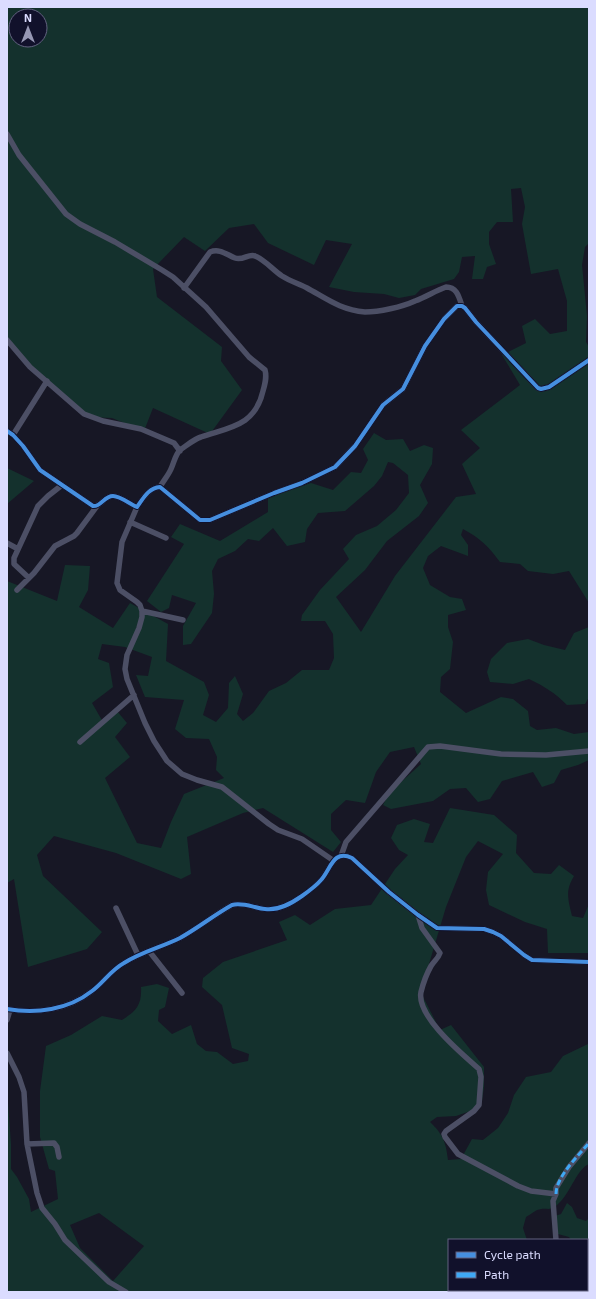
<svg xmlns="http://www.w3.org/2000/svg" width="596" height="1299" font-family="'Exo 2',sans-serif">
	<style>
		.green { fill: #14312d; fill-rule: evenodd }
		.lines { fill: none; stroke-linecap: round; stroke-linejoin: round }
		.street { stroke: #4c4f65; stroke-width: 5.5 }
		.quiet { stroke: #3fa9f5; stroke-width: 3; stroke-dasharray: 6 3; stroke-linecap: butt }
		.cycleway-casing { stroke: #11112b; stroke-width: 6 }
		.cycleway { stroke: #468fdf; stroke-width: 4 }
	</style>
	<rect width="100%" height="100%" fill="#171725"/>
	<!-- green -->
	<path class="green" d="M7 7H589V243L585 247 582 265 587 316 586 342 589 347V603L569 571 553 574 528 571 520 564 500 562C489 547 480 538 463 529L461 535 468 545V556L441 546 428 556 423 568 430 585 450 597 462 599 466 610 448 615V627L453 642 450 669 441 677 440 692 466 713 501 697 513 699 528 711 530 726 537 730 556 728 574 734 589 732V760L578 765 561 770 554 783 542 787 533 772 502 781 490 799 478 802 466 788 450 789 433 801 391 809 383 805 389 793 421 764 414 747 390 752 376 772 365 803 346 800 331 814V830L341 842 333 852 263 808 243 813 187 837 191 874 181 879 116 853 54 836 37 855 43 876 102 932 87 949 28 967 14 879 7 883V581L57 601 65 565 90 566 88 590 79 607 113 628 130 603 168 624 166 661 204 682 209 695 203 715 216 722 228 708 229 683 235 676 243 694 237 714 243 721 253 713 269 691 286 683 302 670H329L334 658 333 634 325 621H301L302 615 320 590 349 559 343 549 356 535 377 526 396 510 409 493 408 475 393 463 388 462 382 476 374 486 345 511 318 513 307 529 305 542 287 546 273 528 259 541 248 539 235 551 218 559 212 571 214 594 212 613 191 644 183 645V626L196 603 172 595 169 608 161 612 147 601 184 544 171 537 180 524 220 541 268 512V497L311 483 333 490 351 472 361 473 368 460 363 449 374 433 386 440 403 439 410 451 424 445 433 448 432 464 420 485 428 503 419 516 387 541 365 570 336 597 361 632 395 576 456 497 476 494 462 464 480 448 461 430 520 385 502 355 526 343 522 326 535 319 550 334 567 331V301L558 269 531 274 522 224 525 207 521 188 511 189 513 222H497L489 232V244L496 264 487 267 483 279H472L475 256 462 257 459 272 454 279 421 289 415 295 399 298 384 294 354 292 329 287 352 244 326 240 314 265 268 243 254 224 229 228 205 251 184 237 153 269 157 297 222 347 221 361 242 390 210 434 153 408 144 431 112 418 88 417 7 343ZM16 16H40V40H16ZM102 644 125 647 152 657 148 676 136 675 145 697 184 700 175 729 186 738 209 739 217 757 216 770 224 778 184 794 171 822 161 848 137 843 105 778 130 757 115 737 127 723 117 711 103 722 92 703 113 687 109 663 98 659Z
		M7 468 34 481 7 504Z
		M589 627V697L585 704 567 705C555 693 544 686 529 679L513 684 490 682 487 672 491 659 507 643 528 639 544 645 565 650 574 633Z
		M450 808 494 815 517 835 516 853 534 873 551 874 559 865 574 876C565 891 568 899 572 916L583 918 589 904V953H548L547 929 525 922 489 905 486 890 488 872 503 854 478 841 466 857 446 907 423 984 422 995 440 1030 451 1025 484 1067V1087L482 1101 479 1108 456 1116 437 1117 430 1122C443 1134 446 1143 448 1160L461 1159 472 1139 483 1140 498 1128 508 1113 514 1095 526 1077 551 1072 563 1056 588 1044 589 1164C578 1168 570 1192 561 1201 549 1214 549 1206 537 1210 533 1212 530 1215 526 1217L523 1228 527 1240H449V1290H587V1240H571L569 1237 558 1234 555 1216 561 1214 567 1203 572 1207 577 1218 586 1221 589 1218V1292H7V1089L11 1144V1169L17 1177 29 1199 31 1212 58 1199 55 1171 49 1169 40 1137V1091L46 1046 71 1035 102 1016 122 1020C136 1011 142 1005 141 987L157 984 169 988 165 1007 159 1010 158 1021 172 1034 191 1025 197 1044 206 1051 217 1052 233 1064 248 1061 249 1054 232 1048 222 1005 202 987 203 978 223 962 287 940 279 922 295 915 310 925 335 909 371 905 395 869 408 855 399 850 391 838 397 825 414 819 430 824 424 842 433 843ZM99 1213 144 1246 113 1281 80 1248 70 1225Z"/>
	<g class="lines">
		<!-- street -->
		<path class="street" d="M7 134 19 155 66 214 80 224 115 242 162 270 173 277 206 307 249 357 265 370C267 377 265 384 263 391 255 426 230 427 201 437 194 439 186 446 180 450 175 455 174 463 171 469 168 476 163 481 160 487
			M184 288 210 252C220 248 227 255 235 258 243 261 249 253 255 256 265 260 273 270 282 276 290 281 299 284 307 288 327 299 341 310 365 312 379 312 402 307 415 301 426 297 435 291 446 287 457 287 459 297 462 306
			M7 340 30 367 84 414 103 421 141 429 174 443 180 451
			M7 431 13 435 23 446 40 470 93 506C101 507 104 496 113 496 120 496 130 504 137 507 143 499 148 488 160 487L200 520H210L274 493 302 483 335 467 355 446 383 405 403 389 425 346 444 319 457 306H462L465 308 476 322 538 388 541 389 549 387 589 360
			M13 435 47 381
			M137 507 122 542 117 583 120 590 137 602 140 605 142 611V617L139 628 127 655 125 669 127 679 145 723 154 741 167 761 182 774 197 780 222 787 269 824 278 830 302 839 334 861
			M130 522 166 538
			M7 543 18 549
			M29 578 14 564V558L38 506 48 496 62 485
			M17 590 34 573 55 546 74 536 77 533 97 506
			M142 611 183 620
			M80 742 134 695
			M341 856 346 842 428 747 440 746 501 754 546 755 589 751
			M116 908 138 955
			M418 915 422 928 440 953C438 959 434 961 431 966 427 973 423 984 421 992 416 1016 462 1054 479 1069L481 1077 479 1105 474 1111 446 1131 444 1134 445 1137 458 1154 518 1186 531 1191 556 1194
			M149 951 182 993
			M7 1009C36 1014 68 1010 92 991 103 983 111 970 124 963 141 952 162 947 180 938 198 928 214 915 232 905 243 902 254 908 265 909 279 911 292 903 302 896 309 891 316 886 321 880 331 869 333 849 352 858L389 892 418 915 437 928 484 929 493 932 501 936 524 955 532 960 589 962
			M7 1020 10 1010
			M7 1053 19 1077 24 1092 27 1144 37 1193 42 1208 55 1224 65 1240 109 1282 126 1292
			M27 1144 54 1143 57 1147 59 1157
			M556 1240 553 1201 556 1194V1188L569 1167 589 1143
			M558 1290 559 1292"/>
		<!-- quiet -->
		<path class="quiet" d="M556 1194C556 1177 578 1156 589 1143"/>
		<!-- cycleway casing -->
		<g class="cycleway-casing">
			<path id="cycleway" d="M7 431 13 435 23 446 40 470 93 506C101 507 104 496 113 496 120 496 130 504 137 507 143 499 148 488 160 487L200 520H210L274 493 302 483 335 467 355 446 383 405 403 389 425 346 444 319 457 306H462L465 308 476 322 538 388 541 389 549 387 589 360
				M7 1009C36 1014 68 1010 92 991 103 983 111 970 124 963 141 952 162 947 180 938 198 928 214 915 232 905 243 902 254 908 265 909 279 911 292 903 302 896 309 891 316 886 321 880 331 869 333 849 352 858L389 892 418 915 437 928 484 929 493 932 501 936 524 955 532 960 589 962"/>
		</g>
		<!-- cycleway -->
		<use href="#cycleway" class="cycleway"/>
	</g>
	<!-- border -->
	<rect width="596" height="1299" fill="none" stroke="#dbdcff" stroke-width="16"/>
	<!-- legend -->
	<rect x="448" y="1239" width="140" height="52" fill="#11112b" stroke="#626280"/>
	<rect x="456" y="1252" width="20" height="6" fill="#468fdf" stroke="#626280"/>
	<text x="484" y="1259" font-size="12" fill="#dbdcff">Cycle path</text>
	<rect x="456" y="1272" width="20" height="6" fill="#3fa9f5" stroke="#626280"/>
	<text x="484" y="1279" font-size="12" fill="#dbdcff">Path</text>
	<!-- north arrow -->
	<g transform="translate(28 28)"><circle r="19" fill="#11112b" stroke="#626280"/>
	<path d="M0-3L7 15L0 10L-7 15Z" fill="#9697b3"/>
	<text y="-6" font-size="11" font-weight="bold" text-anchor="middle" fill="#dbdcff">N</text>
	</g>
</svg>
